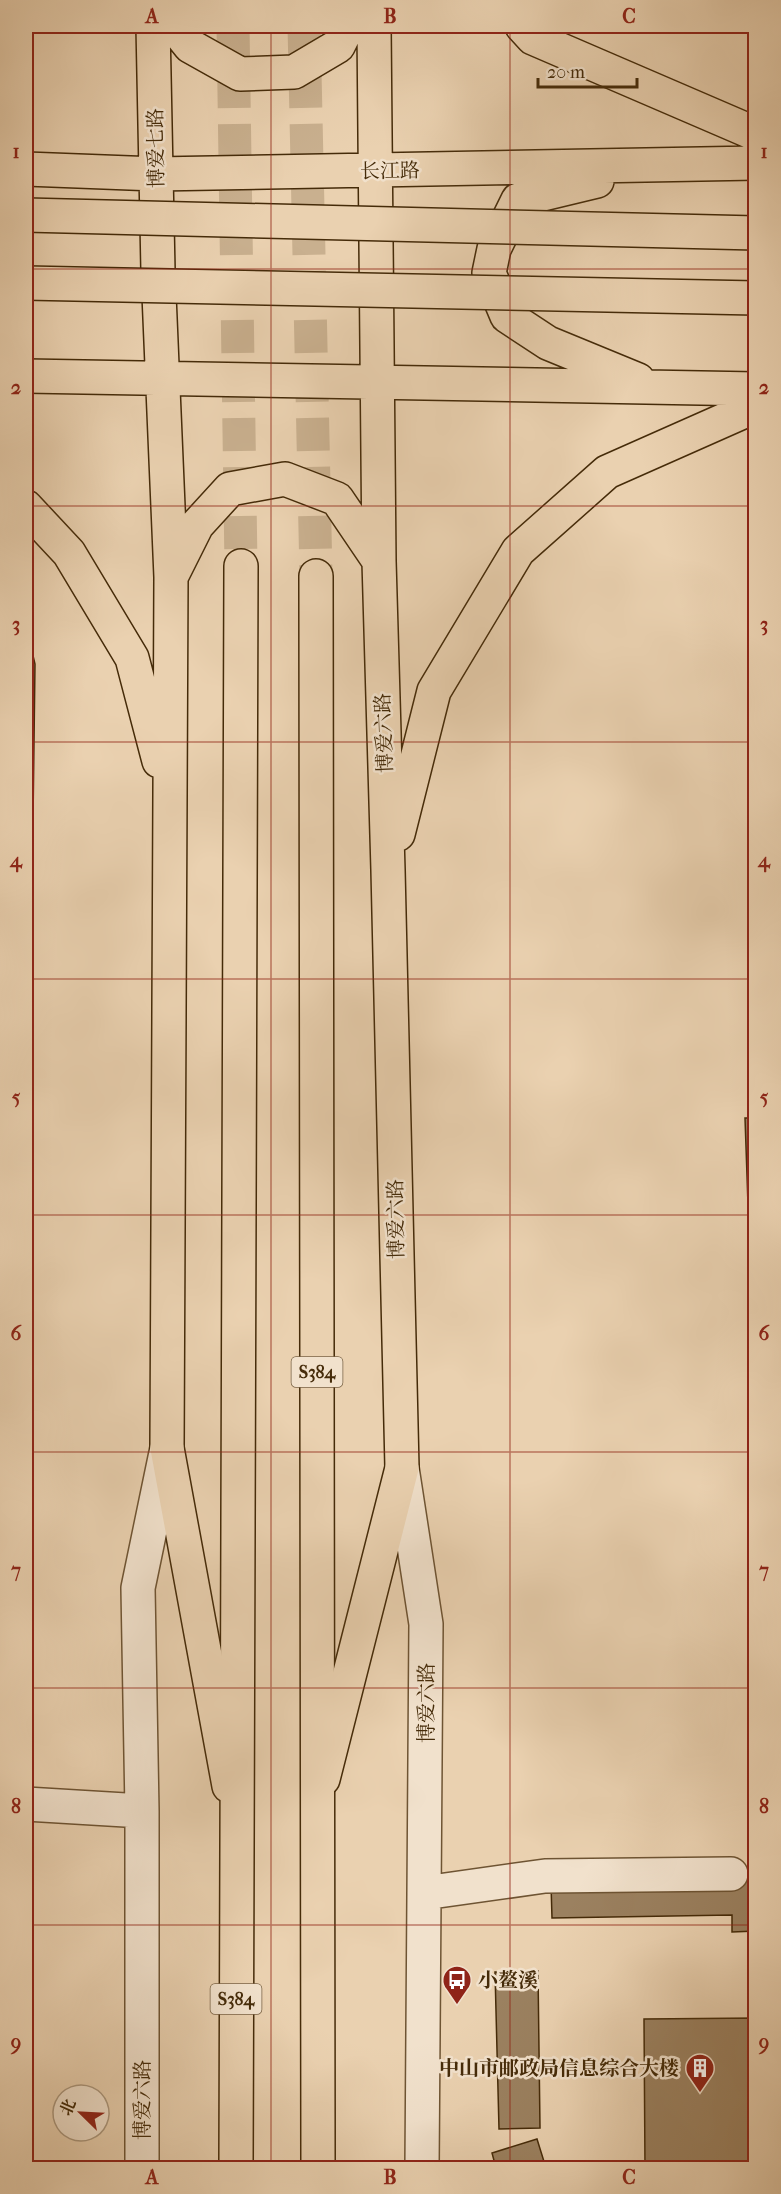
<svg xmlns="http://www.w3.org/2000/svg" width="781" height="2194" font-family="'IM FELL French Canon','Noto Serif SC',serif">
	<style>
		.building { fill: #9b8160; stroke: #452b09; stroke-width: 1.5 }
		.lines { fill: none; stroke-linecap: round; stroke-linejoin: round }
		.highway-tunnel { stroke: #c9b08f; stroke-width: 33; stroke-dasharray: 33 16; stroke-linecap: butt }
		.minor-casing { stroke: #6e5433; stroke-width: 36 }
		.major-casing { stroke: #452b09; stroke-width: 36 }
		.highway-casing { stroke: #452b09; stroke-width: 36 }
		.minor { stroke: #f1e1cc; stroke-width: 33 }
		.major { stroke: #ead1b0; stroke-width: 33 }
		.highway { stroke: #ead1b0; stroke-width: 33 }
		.highway-bridge-casing { stroke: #452b09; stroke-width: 36; stroke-linecap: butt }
		.highway-bridge { stroke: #ead1b0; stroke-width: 33 }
		.grid { fill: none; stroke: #8f2418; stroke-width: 1.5; stroke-opacity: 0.55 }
		.labels { text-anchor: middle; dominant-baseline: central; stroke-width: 5; stroke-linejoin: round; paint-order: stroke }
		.shield { fill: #f1e1cc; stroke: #796244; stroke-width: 1.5 }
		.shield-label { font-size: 18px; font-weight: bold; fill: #452b09 }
		.street-label { font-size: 20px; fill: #452b09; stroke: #f1e1cc }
		.poi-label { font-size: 20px; font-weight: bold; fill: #452b09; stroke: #f1e1cc; text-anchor: start }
		.neatline { fill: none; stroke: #8f2418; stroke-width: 2 }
		.grid-label { font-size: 20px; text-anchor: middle; font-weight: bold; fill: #8f2418 }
	</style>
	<rect width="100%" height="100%" fill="#ead1b0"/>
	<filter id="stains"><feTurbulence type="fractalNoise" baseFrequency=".00333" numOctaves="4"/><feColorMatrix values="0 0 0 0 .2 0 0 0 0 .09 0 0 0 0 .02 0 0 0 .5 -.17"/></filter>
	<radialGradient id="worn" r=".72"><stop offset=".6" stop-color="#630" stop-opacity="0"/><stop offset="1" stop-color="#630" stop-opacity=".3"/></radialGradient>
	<!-- building -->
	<path class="building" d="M26 626 35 664 26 1368Z
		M745 1118H756V1263H750Z
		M756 1880V1931L732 1932V1915L552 1918 551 1884Z
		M538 1971 540 2128 499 2129 495 1972Z
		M756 2018V2168H645L644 2019Z
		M537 2139 546 2168H496L492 2153Z"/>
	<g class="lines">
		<!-- highway-tunnel -->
		<path class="highway-tunnel" d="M233 26 241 566
			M304 26 316 576"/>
		<!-- minor casing -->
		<g class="minor-casing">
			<path id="minor" d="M402 1468 426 1624 422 2168
				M26 1804 142 1811
				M424 1893 545 1876 731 1874
				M142 2168V1811L138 1588 167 1448"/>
		</g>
		<!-- major casing -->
		<g class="major-casing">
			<path id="major" d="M153 26 158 271 171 577 167 1448 229 1786
				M174 26 190 46 240 74 294 72 338 46 348 26
				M522 26 533 38 756 134
				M26 169 156 174 756 163
				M597 181 518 200 494 249 489 273 507 316 548 343 638 380
				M26 376 756 389
				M26 507 69 553 132 658 159 761
				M173 573 197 525 230 489 285 479 337 499 379 561
				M398 834 434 691 518 551 607 472 756 406
				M323 1779 402 1468 388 870 379 561 374 26"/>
		</g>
		<!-- highway casing -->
		<g class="highway-casing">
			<path id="highway" d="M316 576 318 2168
				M236 2168 241 566"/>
		</g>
		<!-- minor -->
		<use href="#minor" class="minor"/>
		<!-- major -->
		<use href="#major" class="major"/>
		<!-- highway -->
		<use href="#highway" class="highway"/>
		<!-- highway-bridge casing -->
		<g class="highway-bridge-casing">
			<path id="highway-bridge" d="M26 215 756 233
				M26 283 756 298"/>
		</g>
		<!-- highway-bridge -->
		<use href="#highway-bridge" class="highway-bridge"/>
	</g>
	<!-- grid -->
	<path class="grid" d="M271 26V2168M510 26V2168M26 269H756M26 506H756M26 742H756M26 979H756M26 1215H756M26 1452H756M26 1688H756M26 1925H756"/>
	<!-- icons -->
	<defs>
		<g id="bus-pin" transform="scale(1.5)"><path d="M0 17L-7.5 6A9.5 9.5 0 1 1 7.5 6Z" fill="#8f2418" stroke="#f1e1cc"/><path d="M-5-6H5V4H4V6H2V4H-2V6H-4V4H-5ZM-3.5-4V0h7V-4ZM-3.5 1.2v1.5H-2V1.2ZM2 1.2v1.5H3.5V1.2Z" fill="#fff"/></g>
		<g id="building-pin" transform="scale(1.5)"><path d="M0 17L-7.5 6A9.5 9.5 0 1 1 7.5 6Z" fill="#8f2418" stroke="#f1e1cc"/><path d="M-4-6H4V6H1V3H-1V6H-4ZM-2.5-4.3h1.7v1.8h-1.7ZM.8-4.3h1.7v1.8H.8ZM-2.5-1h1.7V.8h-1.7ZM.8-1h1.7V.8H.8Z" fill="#fff"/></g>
	</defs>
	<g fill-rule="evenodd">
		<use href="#bus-pin" x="457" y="1980"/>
		<use href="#building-pin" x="700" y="2068"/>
	</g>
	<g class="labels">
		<!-- shield labels -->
		<g class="shield">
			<rect x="291.5" y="1357" width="51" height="30" rx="4.5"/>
			<rect x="210.5" y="1984" width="51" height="30" rx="4.5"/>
		</g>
		<g class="shield-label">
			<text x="317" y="1372">S384</text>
			<text x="236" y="1999">S384</text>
		</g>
		<!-- street labels -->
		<g class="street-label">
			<text transform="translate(156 148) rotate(-91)">博爱七路</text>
			<text transform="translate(390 171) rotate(-1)">长江路</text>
			<text transform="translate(384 733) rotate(-92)">博爱六路</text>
			<text transform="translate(396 1219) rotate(-91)">博爱六路</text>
			<text transform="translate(426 1703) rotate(-90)">博爱六路</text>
			<text transform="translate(142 2100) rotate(-90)">博爱六路</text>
		</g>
		<!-- poi labels -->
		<g class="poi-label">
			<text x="478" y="1980">小鳌溪</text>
			<text x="679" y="2068" text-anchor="end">中山市邮政局信息综合大楼</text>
		</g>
	</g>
	<!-- margin -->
	<rect width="781" height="2194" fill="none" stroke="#ead1b0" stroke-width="66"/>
	<!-- north arrow -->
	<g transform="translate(81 2113) rotate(294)"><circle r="28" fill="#f1e1cc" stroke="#ac987e" stroke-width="1.5"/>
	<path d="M0-4.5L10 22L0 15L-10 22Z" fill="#8f2418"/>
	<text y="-9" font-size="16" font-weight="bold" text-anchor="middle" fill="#452b09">北</text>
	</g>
	<!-- scale -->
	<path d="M538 78v9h99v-9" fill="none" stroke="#452b09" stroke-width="3"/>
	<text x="547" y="78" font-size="18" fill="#452b09" stroke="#f1e1cc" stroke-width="4.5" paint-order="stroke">20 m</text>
	<rect x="33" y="33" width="715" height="2128" class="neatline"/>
	<g class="grid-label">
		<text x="152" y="23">A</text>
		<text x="390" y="23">B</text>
		<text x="629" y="23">C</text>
		<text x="16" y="158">1</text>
		<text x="764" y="158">1</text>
		<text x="16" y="394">2</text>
		<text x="764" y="394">2</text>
		<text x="16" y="631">3</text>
		<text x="764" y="631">3</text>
		<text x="16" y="867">4</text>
		<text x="764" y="867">4</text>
		<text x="16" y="1104">5</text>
		<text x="764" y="1104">5</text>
		<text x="16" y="1340">6</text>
		<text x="764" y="1340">6</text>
		<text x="16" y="1577">7</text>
		<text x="764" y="1577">7</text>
		<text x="16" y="1813">8</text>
		<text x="764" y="1813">8</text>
		<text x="16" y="2050">9</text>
		<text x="764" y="2050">9</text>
		<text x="152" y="2184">A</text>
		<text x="390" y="2184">B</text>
		<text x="629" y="2184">C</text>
	</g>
	<rect width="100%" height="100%" filter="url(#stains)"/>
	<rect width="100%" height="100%" fill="url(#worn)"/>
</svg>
